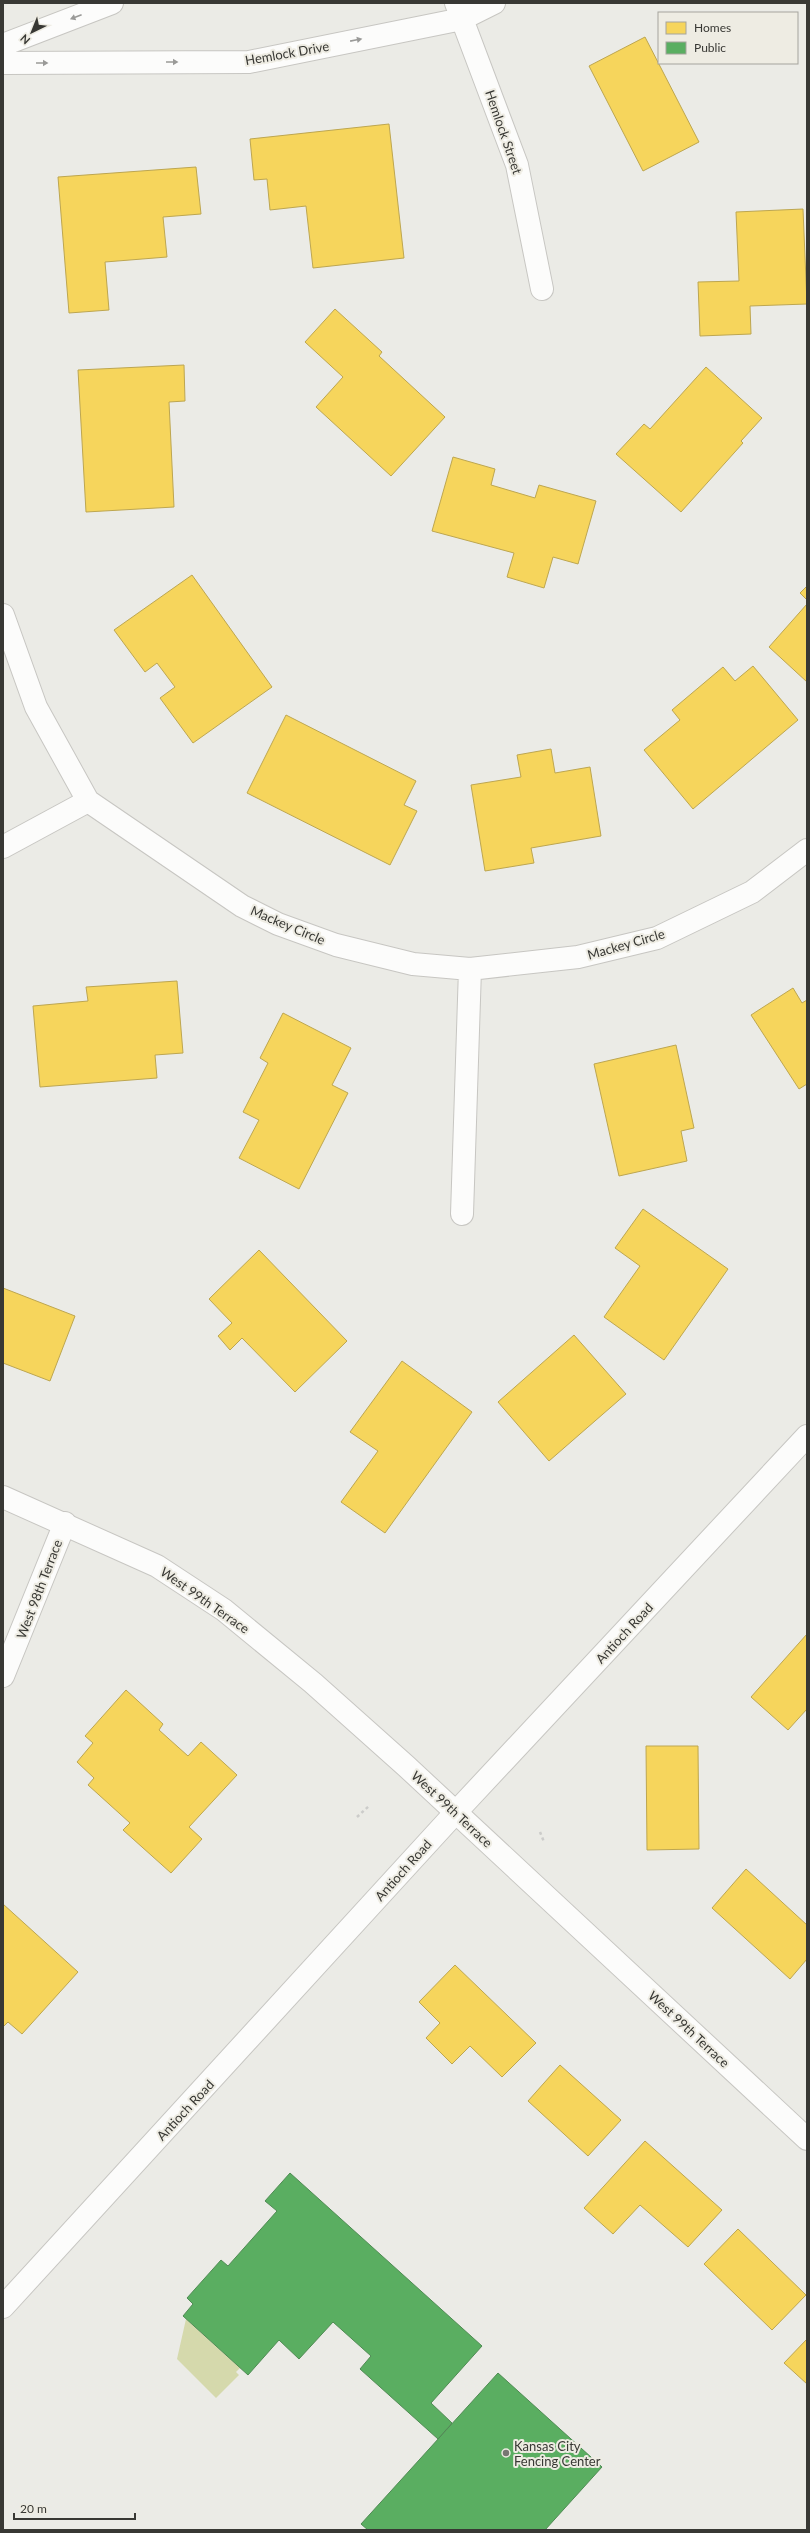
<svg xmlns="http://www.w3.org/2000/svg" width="810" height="2533" font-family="Lato,sans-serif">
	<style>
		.green { fill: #d5d9ac }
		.homes { fill: #f6d55c; stroke: #bda650 }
		.public { fill: #5aae61; stroke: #508b54 }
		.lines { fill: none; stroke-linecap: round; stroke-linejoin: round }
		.minor-casing { stroke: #c7c6c2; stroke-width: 24 }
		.tertiary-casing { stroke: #c7c6c2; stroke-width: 24 }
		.secondary-casing { stroke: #c7c6c2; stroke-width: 24 }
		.path { stroke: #ccccca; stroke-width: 2.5; stroke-dasharray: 3 3; stroke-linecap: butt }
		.minor { stroke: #fcfcfb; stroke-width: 22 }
		.tertiary { stroke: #fcfcfb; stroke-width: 22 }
		.secondary { stroke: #fcfcfb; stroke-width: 22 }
		.oneway { fill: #9a9a98 }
		.poi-dot { fill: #777772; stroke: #eeece3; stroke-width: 1.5 }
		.labels { text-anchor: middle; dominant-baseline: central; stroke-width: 4; stroke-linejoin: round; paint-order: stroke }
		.street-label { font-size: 13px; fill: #383834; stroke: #eeece3 }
		.poi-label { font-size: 13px; fill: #383834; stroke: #eeece3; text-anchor: start }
	</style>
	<rect width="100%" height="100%" fill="#ebebe6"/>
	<!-- green -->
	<path class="green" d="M186 2319 240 2368 236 2372 239 2375 216 2398 177 2359Z"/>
	<!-- homes -->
	<path class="homes" d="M645 37 699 142 643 171 589 66Z
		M389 124 404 258 313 268 306 206 270 210 267 179 254 180 250 139Z
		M196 167 201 214 163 217 167 257 105 262 109 310 69 313 58 177Z
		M803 209 807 304 750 306 751 334 700 336 698 282 739 281 736 212Z
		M335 309 382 352 379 356 445 417 391 476 316 407 343 377 305 342Z
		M184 365 185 401 169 402 174 507 86 512 78 370Z
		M706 367 762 418 741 441 743 443 681 512 616 454 644 424 650 429Z
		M453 457 495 469 491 485 535 498 539 485 596 501 578 564 553 557 544 588 507 577 514 553 432 531Z
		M192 575 272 687 193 743 160 698 175 687 157 663 145 672 114 630Z
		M807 586V600L800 593Z
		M807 604V682L769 647Z
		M753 666 798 720 693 809 644 750 680 720 672 710 723 667 735 681Z
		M286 715 416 781 404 805 417 811 390 865 247 793Z
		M551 749 555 773 590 767 601 836 531 848 534 863 485 871 471 785 521 777 517 755Z
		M177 981 183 1053 155 1055 157 1078 40 1087 33 1006 88 1001 86 987Z
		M793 988 802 1003 807 1000V1084L799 1089 751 1015Z
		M283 1013 351 1048 332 1085 348 1093 299 1189 239 1158 259 1120 243 1112 268 1063 260 1058Z
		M676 1045 694 1128 681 1131 687 1161 619 1176 594 1064Z
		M643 1209 728 1269 664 1360 604 1317 640 1266 615 1248Z
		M259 1250 347 1341 295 1392 242 1338 230 1350 218 1336 232 1323 209 1299Z
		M3 1288 75 1316 50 1381 3 1363Z
		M574 1335 626 1394 549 1461 498 1402Z
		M402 1361 472 1412 385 1533 341 1502 378 1451 350 1432Z
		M807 1634V1709L788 1730 751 1697Z
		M126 1690 163 1724 159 1730 188 1756 201 1742 237 1775 189 1827 202 1839 171 1873 123 1830 130 1823 88 1785 94 1778 77 1762 93 1743 85 1736Z
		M646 1746H698L699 1849 647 1850Z
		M746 1869 807 1925V1959L790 1979 712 1908Z
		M3 1904 78 1972 22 2034 8 2022 3 2027Z
		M455 1965 536 2043 502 2077 470 2046 452 2064 426 2038 440 2023 419 2002Z
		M560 2065 621 2120 588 2156 528 2101Z
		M645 2141 722 2210 688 2247 640 2205 613 2234 584 2208Z
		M738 2229 806 2295 772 2330 704 2264Z
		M807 2339V2384L784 2363Z"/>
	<!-- public -->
	<path class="public" d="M290 2173 482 2346 431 2403 452 2423 438 2439 360 2369 371 2356 333 2322 299 2359 279 2340 248 2375 183 2316 193 2304 187 2298 221 2260 228 2266 277 2211 265 2201Z
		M498 2373 602 2467 545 2530H368L361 2524Z"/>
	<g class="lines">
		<!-- minor casing -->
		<g class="minor-casing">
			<path id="minor" d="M456 3 517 165 542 289
				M3 45 112 3
				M3 63 249 62 462 19 494 3
				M3 615 36 707 88 801 242 906 278 924 336 945 413 964 470 969 578 957 657 938 752 892 807 850
				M3 847 88 801
				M462 1214 470 969
				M3 1676 65 1523"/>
		</g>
		<!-- tertiary casing -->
		<g class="tertiary-casing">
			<path id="tertiary" d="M3 1497 157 1566 224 1610 313 1683 406 1766 807 2139"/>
		</g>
		<!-- secondary casing -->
		<g class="secondary-casing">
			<path id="secondary" d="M3 2307 456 1812 807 1436"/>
		</g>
		<!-- path -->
		<path class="path" d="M357 1817 369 1806
			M540 1832 544 1842"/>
		<!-- minor -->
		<use href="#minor" class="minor"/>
		<!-- tertiary -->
		<use href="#tertiary" class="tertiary"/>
		<!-- secondary -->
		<use href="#secondary" class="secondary"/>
	</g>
	<!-- one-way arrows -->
	<defs><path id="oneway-solid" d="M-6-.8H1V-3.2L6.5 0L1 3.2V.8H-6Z"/></defs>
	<g class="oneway">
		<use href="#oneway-solid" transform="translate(76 17) rotate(159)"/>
		<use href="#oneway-solid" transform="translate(356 40) rotate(-11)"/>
		<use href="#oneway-solid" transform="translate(172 62)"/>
		<use href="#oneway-solid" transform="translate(42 63)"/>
	</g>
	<!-- markers -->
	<circle class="poi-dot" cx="506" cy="2453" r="4"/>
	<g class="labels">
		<!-- street labels -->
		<g class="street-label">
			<text transform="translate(287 53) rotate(-10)">Hemlock Drive</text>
			<text transform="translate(504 132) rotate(71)">Hemlock Street</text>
			<text transform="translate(288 925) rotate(23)">Mackey Circle</text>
			<text transform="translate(626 944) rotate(-16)">Mackey Circle</text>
			<text transform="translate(39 1589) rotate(-69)">West 98th Terrace</text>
			<text transform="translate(205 1600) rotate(35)">West 99th Terrace</text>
			<text transform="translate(624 1633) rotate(-47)">Antioch Road</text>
			<text transform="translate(452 1809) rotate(43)">West 99th Terrace</text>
			<text transform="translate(403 1870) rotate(-48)">Antioch Road</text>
			<text transform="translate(689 2029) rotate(43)">West 99th Terrace</text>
			<text transform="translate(185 2110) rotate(-47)">Antioch Road</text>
		</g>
		<!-- poi labels -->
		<g class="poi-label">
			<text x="514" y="2446">Kansas City<tspan x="514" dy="15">Fencing Center</tspan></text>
		</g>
	</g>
	<!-- border -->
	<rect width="810" height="2533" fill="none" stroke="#383834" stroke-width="8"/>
	<!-- legend -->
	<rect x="658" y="12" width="140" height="52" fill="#eeece3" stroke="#a5a49d"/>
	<rect x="666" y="22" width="20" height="12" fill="#f6d55c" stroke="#a5a49d"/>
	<text x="694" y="32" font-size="12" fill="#383834">Homes</text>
	<rect x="666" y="42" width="20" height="12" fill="#5aae61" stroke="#a5a49d"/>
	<text x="694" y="52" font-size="12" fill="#383834">Public</text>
	<!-- north arrow -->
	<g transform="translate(32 32) rotate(223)" stroke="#eeece3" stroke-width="3" paint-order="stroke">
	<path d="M0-3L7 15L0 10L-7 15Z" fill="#383834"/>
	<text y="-6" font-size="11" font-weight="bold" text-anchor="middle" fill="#383834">N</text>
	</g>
	<!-- scale -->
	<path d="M14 2513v6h121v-6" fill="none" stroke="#383834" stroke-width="2"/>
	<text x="20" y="2513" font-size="12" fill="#383834" stroke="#eeece3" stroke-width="3" paint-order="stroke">20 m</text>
</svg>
